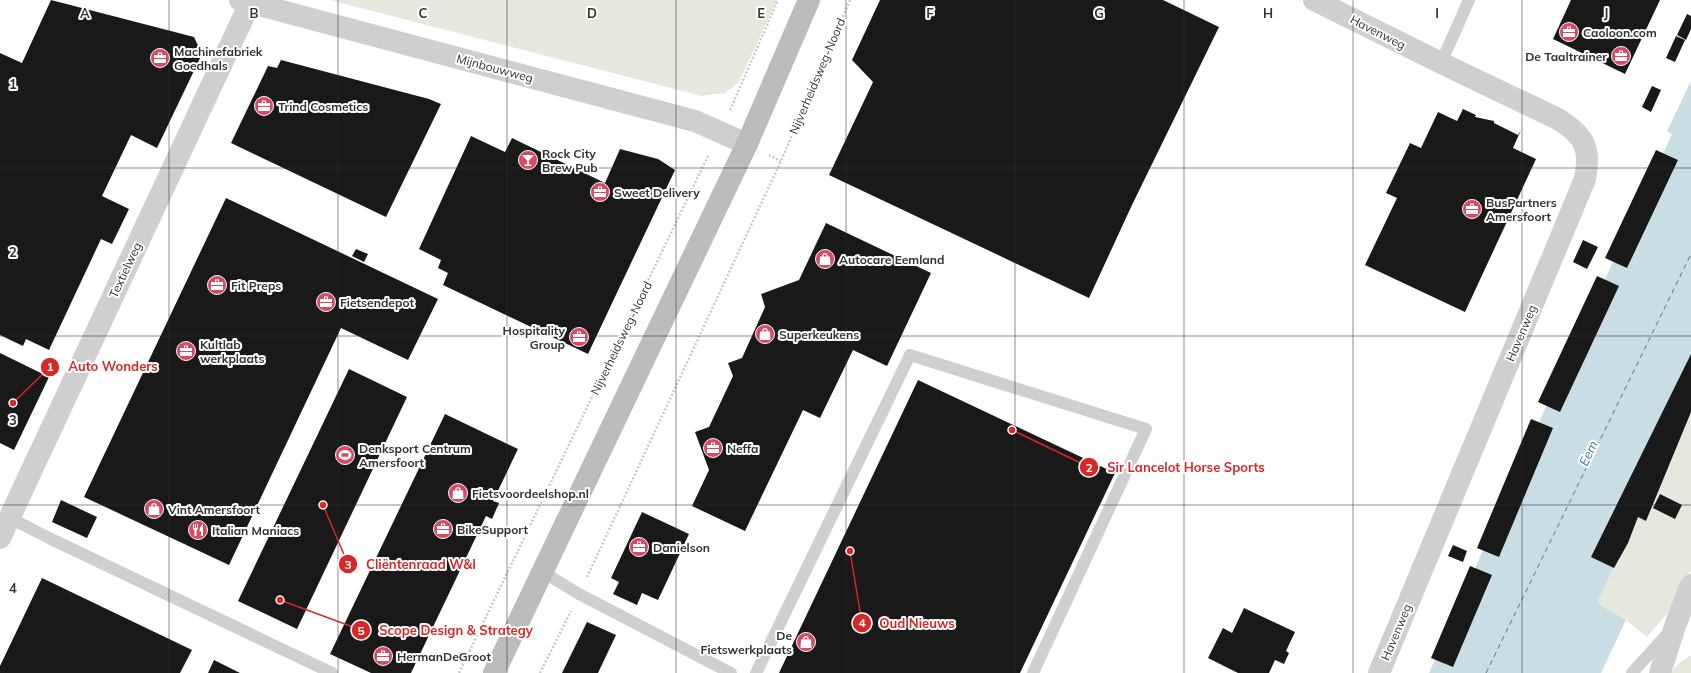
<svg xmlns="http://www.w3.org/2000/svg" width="1691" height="673" font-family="Mulish,sans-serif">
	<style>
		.green { fill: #e4e8dd }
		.water { fill: #c9dee4 }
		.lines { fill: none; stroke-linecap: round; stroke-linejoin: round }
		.ferry { stroke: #487a8d; stroke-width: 1; stroke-dasharray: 5 4; stroke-linecap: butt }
		.building { fill: #191919 }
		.path { stroke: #c9c9c9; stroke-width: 2.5; stroke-dasharray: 2 2; stroke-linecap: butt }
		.lane { stroke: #cfcfcf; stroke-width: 12 }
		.street { stroke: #cfcfcf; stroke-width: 22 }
		.secondary { stroke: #bcbcbc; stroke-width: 22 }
		.grid { fill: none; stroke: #323232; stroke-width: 1; stroke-opacity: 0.55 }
		.labels { text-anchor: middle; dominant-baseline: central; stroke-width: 4; stroke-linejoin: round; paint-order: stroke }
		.street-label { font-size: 12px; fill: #323232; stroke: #fff }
		.poi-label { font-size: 12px; font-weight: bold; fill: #323232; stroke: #fff; text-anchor: start }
		.water-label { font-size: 13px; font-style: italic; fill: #487a8d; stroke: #fff }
		.grid-label { font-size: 13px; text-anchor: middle; font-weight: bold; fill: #323232; stroke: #fff; stroke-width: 4; stroke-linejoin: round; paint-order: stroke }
		.leader { fill: none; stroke: #d62828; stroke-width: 1.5 }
		.callout-dot { fill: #d62828; stroke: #fff; stroke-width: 1.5 }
		.mark-label { font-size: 12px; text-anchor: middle; font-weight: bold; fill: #fff }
		.callout-label { font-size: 13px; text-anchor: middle; font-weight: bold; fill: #d62828; stroke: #fff; stroke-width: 4; stroke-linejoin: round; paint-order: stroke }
	</style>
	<rect width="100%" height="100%" fill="#fff"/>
	<!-- green -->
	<path class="green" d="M330 0H777L739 82 725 93 702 96Z
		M1691 397V570L1671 609 1647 637 1626 620 1600 605 1598 601Z
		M1689 656H1691V673H1670L1678 664Z"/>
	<!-- water -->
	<path class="water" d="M1691 81V397L1598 601 1600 605 1626 620 1601 673H1429L1544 411 1672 134 1667 131Z"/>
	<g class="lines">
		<!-- ferry -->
		<path class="ferry" d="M1486 673 1691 254"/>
	</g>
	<!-- building -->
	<path class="building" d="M51 0 194 37 202 54 157 148 131 135 102 196 129 209 112 244 101 239 49 350 26 339 23 346 0 335V53L22 63Z
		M880 0H1163L1219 27 1132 205 1089 298 829 175 873 82 852 60Z
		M1571 0H1660L1625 74 1553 39Z
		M1687 14 1691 16V29L1686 40 1677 35Z
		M1676 36 1685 40 1675 62 1666 58Z
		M281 60 429 99 441 104 386 217 231 143 268 66 277 68Z
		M1652 86 1661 90 1651 112 1642 107Z
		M1463 109 1476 115 1475 117 1494 121V123L1518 135 1521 130 1513 148 1536 159 1465 312 1365 265 1397 198 1386 193 1410 143 1421 148 1438 112 1457 121Z
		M471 136 505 152 512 138 605 183 620 149 658 159 675 170 588 354 443 285 448 273 438 268 441 260 419 249Z
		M1656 150 1678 160 1627 268 1605 258Z
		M226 198 438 299 408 360 341 328 229 565 84 497Z
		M826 223 931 273 887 366 853 350 820 418 803 410 745 531 692 506 709 470 695 432 709 427 733 376 728 363 742 358 765 307 761 294 799 280Z
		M1583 240 1598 247 1587 269 1573 262Z
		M356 249 368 254 364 262 352 256Z
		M1597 276 1619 286 1560 412 1538 402Z
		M0 353 49 377 14 450 0 443Z
		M1691 354V412L1646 521 1638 517 1628 543 1614 568 1591 557Z
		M349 369 407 397 297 629 238 601Z
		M918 380 1115 473 1020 673H779Z
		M445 414 518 449 493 501 499 503 492 519 486 516 411 673H371L330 654Z
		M1531 419 1553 428 1499 557 1477 548Z
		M1660 494 1682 505 1675 519 1653 508Z
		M61 500 97 517 87 538 52 522Z
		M642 512 689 534 658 600 642 593 637 605 613 594 619 582 611 578Z
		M1453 545 1467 551 1463 562 1448 556Z
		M1470 566 1492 575 1453 667 1431 658Z
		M42 578 192 650 180 673H0V666Z
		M1244 608 1295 632 1286 651 1289 653 1284 664 1275 660 1269 673H1238L1208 658 1223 628 1232 633Z
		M587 622 616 635 598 673H562Z
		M214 660 240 673H208Z"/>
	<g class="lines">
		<!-- path -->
		<path class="path" d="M730 110 778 0
			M769 155 781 161
			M587 577 781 161 850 0
			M459 673 709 154
			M540 673 571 611"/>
		<!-- lane -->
		<path class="lane" d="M1441 63 1469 0
			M10 518 51 539 332 673
			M543 572 579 594 731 673
			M756 673 910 355 1146 429 1033 673
			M1632 673 1669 632"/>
		<!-- street -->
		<path class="street" d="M240 0 695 121 747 144
			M1314 0 1441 63 1558 119C1585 136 1591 148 1585 179L1379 673
			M0 538 250 3
			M1660 673 1675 626 1691 585"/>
		<!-- secondary -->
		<path class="secondary" d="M494 673 747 144 809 0"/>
	</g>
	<!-- grid -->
	<path class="grid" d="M169 0V673M338 0V673M507 0V673M676 0V673M846 0V673M1015 0V673M1184 0V673M1353 0V673M1522 0V673M0 168H1691M0 336H1691M0 505H1691"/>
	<!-- icons -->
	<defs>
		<g id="office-disc" transform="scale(1)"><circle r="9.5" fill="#d34b64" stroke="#fff"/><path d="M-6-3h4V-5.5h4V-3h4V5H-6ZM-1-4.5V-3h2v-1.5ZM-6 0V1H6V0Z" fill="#fff"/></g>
		<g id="bar-disc" transform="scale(1)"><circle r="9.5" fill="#d34b64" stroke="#fff"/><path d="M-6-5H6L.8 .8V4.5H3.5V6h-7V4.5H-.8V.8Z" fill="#fff"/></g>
		<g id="shop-disc" transform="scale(1)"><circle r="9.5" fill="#d34b64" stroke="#fff"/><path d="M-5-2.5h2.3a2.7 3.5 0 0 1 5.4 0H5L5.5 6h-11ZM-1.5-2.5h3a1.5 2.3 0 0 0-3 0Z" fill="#fff"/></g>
		<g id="stadium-disc" transform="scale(1)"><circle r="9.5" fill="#d34b64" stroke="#fff"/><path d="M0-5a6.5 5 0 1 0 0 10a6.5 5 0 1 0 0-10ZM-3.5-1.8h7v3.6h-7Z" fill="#fff"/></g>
		<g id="restaurant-disc" transform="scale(1)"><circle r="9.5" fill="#d34b64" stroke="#fff"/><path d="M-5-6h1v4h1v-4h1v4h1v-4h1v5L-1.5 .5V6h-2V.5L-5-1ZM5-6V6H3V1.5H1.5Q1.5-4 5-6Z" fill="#fff"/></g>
	</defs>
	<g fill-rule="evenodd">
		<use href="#office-disc" x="1569" y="32"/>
		<use href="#office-disc" x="1621" y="56"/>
		<use href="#office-disc" x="160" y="58"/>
		<use href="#office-disc" x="264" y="106"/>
		<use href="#bar-disc" x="528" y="160"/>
		<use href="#office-disc" x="600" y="192"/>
		<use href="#office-disc" x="1472" y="209"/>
		<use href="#shop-disc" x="825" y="259"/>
		<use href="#office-disc" x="217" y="285"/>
		<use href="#office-disc" x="326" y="302"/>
		<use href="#shop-disc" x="765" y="334"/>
		<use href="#office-disc" x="579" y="337"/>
		<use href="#office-disc" x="186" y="351"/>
		<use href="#office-disc" x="713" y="448"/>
		<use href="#stadium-disc" x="345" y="455"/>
		<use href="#shop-disc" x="458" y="493"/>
		<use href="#shop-disc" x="154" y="509"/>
		<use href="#office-disc" x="443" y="529"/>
		<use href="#restaurant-disc" x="198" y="530"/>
		<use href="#office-disc" x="639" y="547"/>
		<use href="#shop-disc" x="806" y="642"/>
		<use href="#office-disc" x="383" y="656"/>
	</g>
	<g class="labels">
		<!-- street labels -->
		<g class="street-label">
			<text transform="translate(1378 32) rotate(27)">Havenweg</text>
			<text transform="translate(495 68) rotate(15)">Mijnbouwweg</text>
			<text transform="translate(817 76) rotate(-67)">Nijverheidsweg-Noord</text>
			<text transform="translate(125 270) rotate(-65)">Textielweg</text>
			<text transform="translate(1521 333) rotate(-67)">Havenweg</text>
			<text transform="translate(621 338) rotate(-64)">Nijverheidsweg-Noord</text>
			<text transform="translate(1396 632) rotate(-67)">Havenweg</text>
		</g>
		<!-- poi labels -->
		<g class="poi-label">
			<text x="1583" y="32">Caoloon.com</text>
			<text x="174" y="51">Machinefabriek<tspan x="174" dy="14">Goedhals</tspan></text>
			<text x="1607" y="56" text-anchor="end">De Taaltrainer</text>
			<text x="278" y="106">Trind Cosmetics</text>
			<text x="542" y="153">Rock City<tspan x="542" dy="14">Brew Pub</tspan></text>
			<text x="614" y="192">Sweet Delivery</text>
			<text x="1486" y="202">BusPartners<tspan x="1486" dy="14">Amersfoort</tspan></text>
			<text x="839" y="259">Autocare Eemland</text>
			<text x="231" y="285">Fit Preps</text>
			<text x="340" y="302">Fietsendepot</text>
			<text x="565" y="330" text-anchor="end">Hospitality<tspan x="565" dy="14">Group</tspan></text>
			<text x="779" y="334">Superkeukens</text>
			<text x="200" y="344">Kultlab<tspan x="200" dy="14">werkplaats</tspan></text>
			<text x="359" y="448">Denksport Centrum<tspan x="359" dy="14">Amersfoort</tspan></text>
			<text x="727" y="448">Neffa</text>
			<text x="472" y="493">Fietsvoordeelshop.nl</text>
			<text x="168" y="509">Vint Amersfoort</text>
			<text x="457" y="529">BikeSupport</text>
			<text x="212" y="530">Italian Maniacs</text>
			<text x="653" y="547">Danielson</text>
			<text x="792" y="635" text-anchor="end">De<tspan x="792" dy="14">Fietswerkplaats</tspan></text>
			<text x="397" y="656">HermanDeGroot</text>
		</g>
		<!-- water labels -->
		<g class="water-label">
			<text transform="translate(1588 453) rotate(-65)">Eem</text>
		</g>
	</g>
	<g class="grid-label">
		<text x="85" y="18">A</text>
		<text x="254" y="18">B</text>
		<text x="423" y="18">C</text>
		<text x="592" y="18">D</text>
		<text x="761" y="18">E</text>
		<text x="930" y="18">F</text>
		<text x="1099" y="18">G</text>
		<text x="1268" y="18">H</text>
		<text x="1437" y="18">I</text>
		<text x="1606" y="18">J</text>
		<text x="13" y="89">1</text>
		<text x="13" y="257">2</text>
		<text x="13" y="425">3</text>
		<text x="13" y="593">4</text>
	</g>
	<!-- callouts -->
	<path class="leader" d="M13 403L50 367M1012 430L1089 467M323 505L348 564M850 551L862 623M280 600L361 630"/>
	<g class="callout-dot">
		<circle cx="13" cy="403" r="4"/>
		<circle cx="1012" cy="430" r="4"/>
		<circle cx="323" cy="505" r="4"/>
		<circle cx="850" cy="551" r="4"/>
		<circle cx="280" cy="600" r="4"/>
		<circle cx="50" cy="367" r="10"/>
		<circle cx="1089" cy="467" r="10"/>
		<circle cx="348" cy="564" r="10"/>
		<circle cx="862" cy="623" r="10"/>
		<circle cx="361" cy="630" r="10"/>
	</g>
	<g class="mark-label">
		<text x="50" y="371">1</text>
		<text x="1089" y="472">2</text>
		<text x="348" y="569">3</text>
		<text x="862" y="627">4</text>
		<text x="361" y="635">5</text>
	</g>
	<g class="callout-label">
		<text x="113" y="371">Auto Wonders</text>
		<text x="1186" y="472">Sir Lancelot Horse Sports</text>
		<text x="421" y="569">Cliëntenraad W&amp;I</text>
		<text x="917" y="628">Oud Nieuws</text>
		<text x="456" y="635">Scope Design &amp; Strategy</text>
	</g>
</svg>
